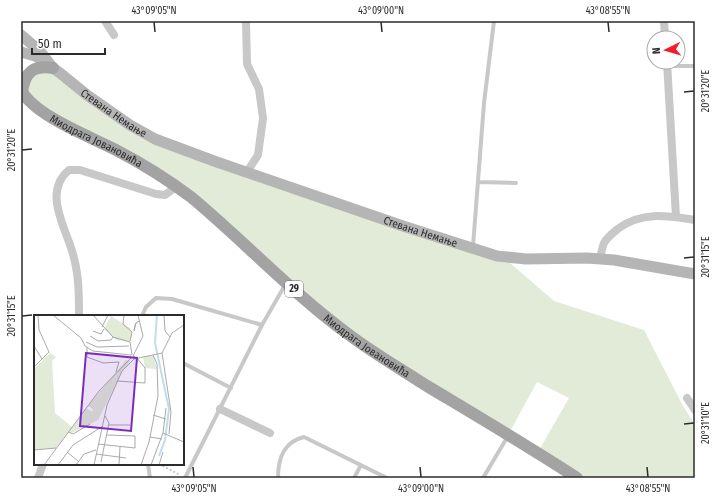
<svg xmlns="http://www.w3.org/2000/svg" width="716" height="499" font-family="'Fira Sans Condensed',sans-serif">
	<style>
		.green { fill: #e2ebd7 }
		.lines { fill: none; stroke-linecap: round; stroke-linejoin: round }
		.path { stroke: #c8c8c8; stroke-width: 2; stroke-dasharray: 2 2; stroke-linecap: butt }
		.lane { stroke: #c8c8c8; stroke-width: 4 }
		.street { stroke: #c8c8c8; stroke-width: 8 }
		.secondary { stroke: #b5b5b5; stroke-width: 11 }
		.primary { stroke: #a3a3a3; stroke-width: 12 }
		.ticks { fill: none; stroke: #2b2b2b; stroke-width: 1.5 }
		.labels { text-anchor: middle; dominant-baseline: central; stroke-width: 4; stroke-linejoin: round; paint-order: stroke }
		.shield { fill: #fff; stroke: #6b6b6b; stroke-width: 1 }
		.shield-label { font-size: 10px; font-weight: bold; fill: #2b2b2b }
		.street-label { font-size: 11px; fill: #2b2b2b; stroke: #fff }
		.inset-river { fill: none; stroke: #c1dced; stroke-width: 2 }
		.inset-road { fill: none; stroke: #aaa; stroke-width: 1 }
		.view { fill: #7b2cbf; fill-opacity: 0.15; stroke: #7b2cbf; stroke-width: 2 }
		.inset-edge { fill: none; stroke: #2b2b2b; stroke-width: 2 }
		.neatline { fill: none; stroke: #2b2b2b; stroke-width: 1.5 }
		.ticks-label { font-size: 10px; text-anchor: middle; fill: #2b2b2b }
	</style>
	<rect width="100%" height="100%" fill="#fff"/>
	<!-- green -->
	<path class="green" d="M45 67 140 131 503 257 554 301 644 330 683 406 695 425V478H577L538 452 569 398 537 382 508 435 368 348 202 206 34 105 23 82Z"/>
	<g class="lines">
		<!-- path -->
		<path class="path" d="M159 464 180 475"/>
		<!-- lane -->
		<path class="lane" d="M668 66H695
			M478 182 516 183
			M473 246 484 103 494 21
			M142 316 146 307 156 298 172 299 262 325
			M183 363 231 388
			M148 464 150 478
			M185 478 262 325 285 285
			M278 478C278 459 283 442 304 437L387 478
			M354 478 361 465
			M483 478 508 436"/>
		<!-- street -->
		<path class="street" d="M105 21 114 35
			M246 21 247 64 259 89 263 118 258 155 247 172
			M664 21 665 38
			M667 62 676 217
			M600 259C601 254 602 248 604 243 607 237 614 232 619 228 643 211 668 216 695 220
			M79 316C79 297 79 277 74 258 68 231 41 193 69 170H80L156 194 165 195 177 186
			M687 398 695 410
			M220 409 270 433
			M38 478 43 464"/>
		<!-- secondary -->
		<g class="secondary">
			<path id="s1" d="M21 35 40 51 53 68 60 73 87 95 130 125 155 139 214 161 403 226 497 256 526 259 587 258 614 260 695 274"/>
			<path d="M21 52 35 56 46 62"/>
		</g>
		<!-- primary -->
		<g class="primary">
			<path id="s2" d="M21 90C35 116 89 136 116 150 141 163 167 179 191 197 244 241 292 293 348 334 373 353 401 369 427 386 477 416 528 446 577 478"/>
			<path d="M22 92C25 72 33 65 53 68"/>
		</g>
	</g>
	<!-- ticks -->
	<path class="ticks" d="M154 22 155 32M381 22 382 32M608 22 609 32M684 92 694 91M22 150 32 149M684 258 694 257M22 316 32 315M684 424 694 423M193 467 194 477M420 467 421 477M647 467 648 477"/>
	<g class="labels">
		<!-- shield labels -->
		<rect class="shield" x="285" y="281" width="18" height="16" rx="3"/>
		<g class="shield-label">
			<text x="294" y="289">29</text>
		</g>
		<!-- street labels -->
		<g class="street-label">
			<text stroke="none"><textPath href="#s1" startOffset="122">Стевана Немање</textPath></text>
			<text stroke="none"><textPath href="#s2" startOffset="92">Миодрага Јовановића</textPath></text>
			<text stroke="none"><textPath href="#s1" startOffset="452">Стевана Немање</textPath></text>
			<text stroke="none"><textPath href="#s2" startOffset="433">Миодрага Јовановића</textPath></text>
		</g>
	</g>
	<!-- overview -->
	<g transform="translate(34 315)">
		<rect width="150" height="150" fill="#fff"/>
		<path d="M77 1 96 13 98 20 96 27 82 25 70 14ZM16 38 22 42 18 46 21 98 38 112 52 93 58 97 59 94 54 91 92 45 96 46 88 57 64 105 38 118H34L22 133 0 135V54ZM119 40 123 54 111 53 109 42Z" fill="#e2ebd7"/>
		<path class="inset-river" d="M123 0 121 28 135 94 131 125 125 141"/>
		<path class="inset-road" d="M19 0 47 23 51 31 59 36 97 40M59 0 79 22 96 27 98 40M90 0 89 9 98 17 96 26M130 0 131 16 136 22M102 8 100 16 101 10 103 7 106 6M68 12 74 0M59 16 67 19 70 14M56 21 64 26 77 25 79 22M52 27 63 32 95 31M0 31 8 44M53 32V42L69 48 85 47 82 57M128 38 137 97 135 119M101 42 99 41 109 21 104 0M100 44 128 38 138 18 150 10M0 52 15 37 5 15 4 0M83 66 111 68V53L103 43M119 100 132 104M75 110H96M34 117 39 119 56 109M129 118 132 93M116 122 128 124M64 129 101 133V121L73 120M0 135 22 133M33 137 44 146M62 139 92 143M67 147 75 108 71 101M10 150 65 76 98 42M24 150 39 130 69 111M42 150 50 139 62 135M60 150 73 90 88 56 100 44M85 150 86 132M107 150 115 127 124 81 123 49 119 40M117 150 129 118 150 127M125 150 129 137"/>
		<path class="view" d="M52 38 103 43 97 116 46 111Z"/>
		<rect width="150" height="150" class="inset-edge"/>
	</g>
	<!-- border -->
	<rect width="716" height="499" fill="none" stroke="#ffffff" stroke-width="44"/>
	<!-- north arrow -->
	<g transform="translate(666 50) rotate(265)"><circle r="19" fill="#ffffff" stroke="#aaaaaa"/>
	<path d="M0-3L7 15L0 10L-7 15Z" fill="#f11f2d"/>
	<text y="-6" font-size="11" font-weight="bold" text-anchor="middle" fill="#2b2b2b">N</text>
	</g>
	<!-- scale -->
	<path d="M32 48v6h73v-6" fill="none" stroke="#2b2b2b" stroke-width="2"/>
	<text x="38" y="48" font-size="12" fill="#2b2b2b" stroke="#ffffff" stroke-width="3" paint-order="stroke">50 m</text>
	<rect x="22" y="22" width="672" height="455" class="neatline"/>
	<g class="ticks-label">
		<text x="154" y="14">43°09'05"N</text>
		<text x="381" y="14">43°09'00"N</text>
		<text x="608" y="14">43°08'55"N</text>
		<text transform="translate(705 91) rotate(-90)" y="4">20°31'20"E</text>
		<text transform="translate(11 150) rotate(-90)" y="4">20°31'20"E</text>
		<text transform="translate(705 257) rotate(-90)" y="4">20°31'15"E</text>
		<text transform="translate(11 316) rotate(-90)" y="4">20°31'15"E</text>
		<text transform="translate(705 423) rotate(-90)" y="4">20°31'10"E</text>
		<text x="194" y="492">43°09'05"N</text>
		<text x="421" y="492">43°09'00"N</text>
		<text x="648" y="492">43°08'55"N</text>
	</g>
</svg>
